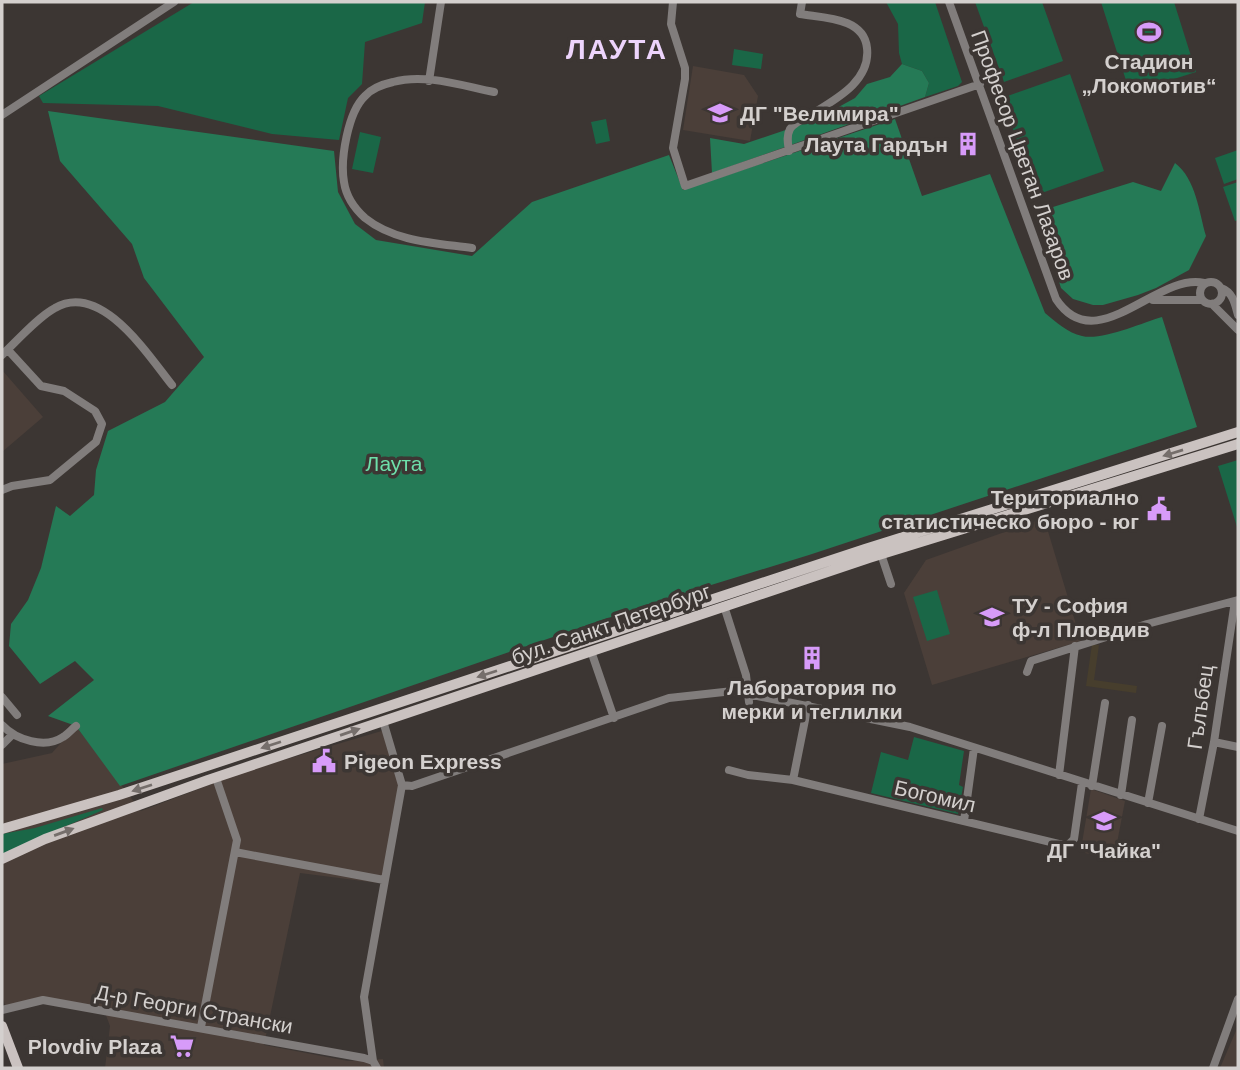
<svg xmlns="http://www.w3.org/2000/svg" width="1240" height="1070" font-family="Helvetica,sans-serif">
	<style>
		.built { fill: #4b3f39 }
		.industrial { fill: #473e2d }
		.green { fill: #1a6747 }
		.forest { fill: #257a56 }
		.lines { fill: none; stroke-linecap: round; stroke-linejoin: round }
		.minor { stroke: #817d7c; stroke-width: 8 }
		.major { stroke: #cac2c0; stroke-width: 10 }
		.oneway { fill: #756e6b }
		.labels { text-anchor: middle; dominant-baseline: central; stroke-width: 7; stroke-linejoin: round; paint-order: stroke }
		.poi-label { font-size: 21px; font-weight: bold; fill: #d4d0ce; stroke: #3c3633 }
		.street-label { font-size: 21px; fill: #d4d0ce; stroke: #3c3633 }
		.park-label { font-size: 21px; fill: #6edfaa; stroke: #3c3633 }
		.district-label { font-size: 28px; font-weight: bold; letter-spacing: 2px; fill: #edd4fc; stroke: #3c3633 }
	</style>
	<rect width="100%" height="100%" fill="#3c3633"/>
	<!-- built -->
	<path class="built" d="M693 66 744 75 758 96 750 141 683 130Z
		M2 370 43 417 2 452Z
		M1044 518 1081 641 932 685 904 593 926 560Z
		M76 726 141 811 246 771 385 730 402 785 384 880 378 883 300 873 264 1045 348 1061 383 1059 384 1068H105L110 1026 104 1010 43 1000 6 1009 2 994V764L52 753Z
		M1091 789 1125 801 1114 859 1085 853 1087 844 1082 843Z
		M1238 1026V1068H1220Z"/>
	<!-- industrial -->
	<path class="industrial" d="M1092 644 1099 645 1094 680 1137 686 1136 693 1086 686Z"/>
	<!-- green -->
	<path class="green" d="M194 2H425L422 23 365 42 362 84 348 98 339 140 272 134 158 106 43 103 39 96Z
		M886 2H935L962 82 958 86 925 97 929 83 922 71 902 64 899 53 898 24Z
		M975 2H1042L1063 61 1004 82Z
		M1101 2H1174L1196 72 1130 93Z
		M734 49 763 54 761 69 732 65Z
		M1070 74 1104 171 1036 195 1002 98Z
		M606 119 610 141 596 144 591 122Z
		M360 132 381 137 373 173 352 169Z
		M1238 150V179L1224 184 1215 158Z
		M1238 182V220L1235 221 1223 187Z
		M1238 460V530L1218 466Z
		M937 590 950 634 927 641 913 597Z
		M914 737 964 751 959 785 963 787 958 814 871 793 881 752 908 760Z
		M102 808 103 810 2 854V834L35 828Z"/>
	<!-- forest -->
	<path class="forest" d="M902 64 922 71 929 83 925 97 712 173 710 138 744 144 815 120 855 98 867 84 890 77Z
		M48 111 334 151 338 192 355 224 376 240 472 256 532 202 669 155 683 190 895 119 922 196 990 174 1045 313C1056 322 1068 333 1082 336 1101 341 1142 323 1162 317L1197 427 809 555 646 605 120 786 76 726 48 716 94 680 75 661 40 684 9 646 11 624 28 600 41 568 56 506 70 516 94 495 96 470 108 431 165 402 204 357 144 278 132 244 60 161Z
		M1175 163C1196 179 1199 212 1206 236L1189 270 1156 288 1138 295 1103 305H1093L1073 299 1061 288 1037 212 1133 182 1161 191Z"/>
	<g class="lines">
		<!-- minor -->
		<path class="minor" d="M673 2 671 24 685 68V79L673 148 685 186 980 84
			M949 2 1056 299C1096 360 1157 272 1204 283
			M429 81 441 2
			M2 115 174 2
			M789 151C788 144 786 136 790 129 793 124 801 120 807 117 832 101 871 83 867 48 864 17 823 18 800 14L802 2
			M472 248C436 243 395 242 365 218 355 209 346 196 344 182 340 159 348 112 365 96 372 88 384 84 393 82 425 73 463 86 494 92
			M1200 293a11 11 0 1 1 22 0a11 11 0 1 1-22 0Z
			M1221 288C1233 292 1235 304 1238 315
			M1153 300H1201
			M1212 304 1238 330
			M2 355C17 341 38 317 55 308 101 281 148 355 172 385
			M2 490 12 486 50 480 96 442 102 424 95 411 64 391 41 386 8 350
			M880 551 891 584
			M724 606 746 675 749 702
			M591 651 614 718
			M1027 672 1031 661 1147 624 1238 600
			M2 697 17 715
			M2 725C16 740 45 749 63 737 68 734 72 729 76 726
			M1214 742 1238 747
			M2 745 13 734
			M729 770 748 775 793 780 1067 846 1074 839 1082 783
			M1059 775 1075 646
			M793 780 808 705
			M402 785 412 786 669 698 733 691 910 727 1238 831
			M1092 786 1105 703
			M1121 795 1132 720
			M1148 803 1162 726
			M1199 819 1214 742 1235 601
			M964 821 974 748
			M235 852 384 880
			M2 1010 43 1000 364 1058 373 1061 377 1068
			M201 1027 237 840 216 778
			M373 1061 364 997 402 785 383 721
			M1213 1068 1238 999"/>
		<!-- major -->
		<path class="major" d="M2 829 119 795 865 549 1238 432
			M2 859 45 839 208 780 869 558 1238 444
			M2 1026 18 1068"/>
	</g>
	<!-- one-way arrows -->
	<defs><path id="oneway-solid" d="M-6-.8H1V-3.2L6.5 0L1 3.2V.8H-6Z" transform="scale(1.75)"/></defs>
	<g class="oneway">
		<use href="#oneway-solid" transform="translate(1173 453) rotate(163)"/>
		<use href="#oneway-solid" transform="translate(487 674) rotate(162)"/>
		<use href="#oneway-solid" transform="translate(350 732) rotate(-19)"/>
		<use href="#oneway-solid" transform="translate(271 745) rotate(162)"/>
		<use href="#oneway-solid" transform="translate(142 788) rotate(162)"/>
		<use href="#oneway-solid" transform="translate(64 832) rotate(-20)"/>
	</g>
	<!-- icons -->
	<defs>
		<g id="stadium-bare" transform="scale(1.89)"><path d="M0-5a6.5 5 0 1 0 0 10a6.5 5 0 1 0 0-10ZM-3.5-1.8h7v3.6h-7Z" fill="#d79bf9" stroke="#3c3633" stroke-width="2.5" paint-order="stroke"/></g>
		<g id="school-bare" transform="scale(1.89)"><path d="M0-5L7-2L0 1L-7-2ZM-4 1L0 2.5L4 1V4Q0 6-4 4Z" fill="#d79bf9" stroke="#3c3633" stroke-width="2.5" paint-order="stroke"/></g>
		<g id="building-bare" transform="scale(1.89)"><path d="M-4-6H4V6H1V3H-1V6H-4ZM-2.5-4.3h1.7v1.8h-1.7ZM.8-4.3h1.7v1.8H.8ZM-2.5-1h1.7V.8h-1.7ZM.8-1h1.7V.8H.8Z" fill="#d79bf9" stroke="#3c3633" stroke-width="2.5" paint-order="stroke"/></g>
		<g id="civic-bare" transform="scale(1.89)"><path d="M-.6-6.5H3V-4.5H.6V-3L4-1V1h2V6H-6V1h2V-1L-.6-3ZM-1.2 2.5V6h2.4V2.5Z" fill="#d79bf9" stroke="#3c3633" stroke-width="2.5" paint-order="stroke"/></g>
		<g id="university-bare" transform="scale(1.89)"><path d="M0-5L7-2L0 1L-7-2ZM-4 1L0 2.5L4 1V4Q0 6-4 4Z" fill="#d79bf9" stroke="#3c3633" stroke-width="2.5" paint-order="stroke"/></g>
		<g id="supermarket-bare" transform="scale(1.89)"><path d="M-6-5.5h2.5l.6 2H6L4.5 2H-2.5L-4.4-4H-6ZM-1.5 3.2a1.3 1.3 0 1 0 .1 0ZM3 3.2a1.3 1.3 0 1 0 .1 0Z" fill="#d79bf9" stroke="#3c3633" stroke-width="2.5" paint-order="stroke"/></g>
	</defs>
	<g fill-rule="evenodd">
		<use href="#stadium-bare" x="1149" y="32"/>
		<use href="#school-bare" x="720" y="113"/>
		<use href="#building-bare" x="968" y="144"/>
		<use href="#civic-bare" x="1159" y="509"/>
		<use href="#university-bare" x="992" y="617"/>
		<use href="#building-bare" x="812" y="658"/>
		<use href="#civic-bare" x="324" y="761"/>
		<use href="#school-bare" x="1104" y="821"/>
		<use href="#supermarket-bare" x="182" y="1046"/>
	</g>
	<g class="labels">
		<!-- poi labels -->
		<g class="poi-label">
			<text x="1149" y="61">Стадион<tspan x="1149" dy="24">„Локомотив“</tspan></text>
			<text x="740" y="113" text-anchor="start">ДГ "Велимира"</text>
			<text x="948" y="144" text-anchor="end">Лаута Гардън</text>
			<text x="1139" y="497" text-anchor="end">Териториално<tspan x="1139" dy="24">статистическо бюро - юг</tspan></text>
			<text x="1012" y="605" text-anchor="start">ТУ - София<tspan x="1012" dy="24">ф-л Пловдив</tspan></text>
			<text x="812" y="687">Лаборатория по<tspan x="812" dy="24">мерки и теглилки</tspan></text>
			<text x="344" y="761" text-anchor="start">Pigeon Express</text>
			<text x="1104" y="850">ДГ "Чайка"</text>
			<text x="162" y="1046" text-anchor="end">Plovdiv Plaza</text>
		</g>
		<!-- street labels -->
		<g class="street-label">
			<text transform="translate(1023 155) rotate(70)">Професор Цветан Лазаров</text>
			<text transform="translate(611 624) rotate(-19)">бул. Санкт Петербург</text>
			<text transform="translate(1200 707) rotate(-82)">Гълъбец</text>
			<text transform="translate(935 796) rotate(13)">Богомил</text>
			<text transform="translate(194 1009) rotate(10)">Д-р Георги Странски</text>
		</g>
		<!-- park labels -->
		<g class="park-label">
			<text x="394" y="463">Лаута</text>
		</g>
		<!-- district labels -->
		<g class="district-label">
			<text x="617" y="49">ЛАУТА</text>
		</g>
	</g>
	<!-- border -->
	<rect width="1240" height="1070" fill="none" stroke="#d4d0ce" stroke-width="7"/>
</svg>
